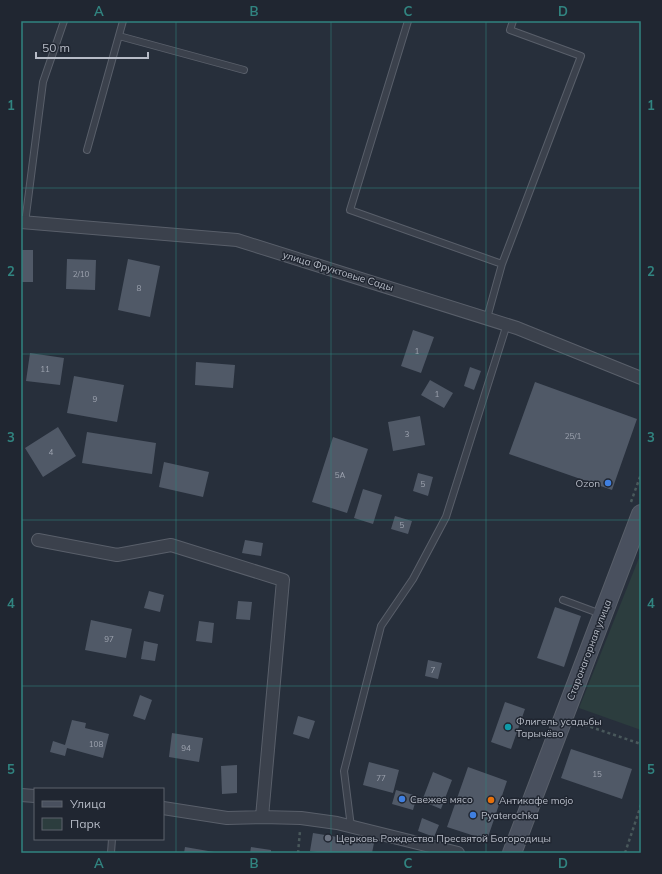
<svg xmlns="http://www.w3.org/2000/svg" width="662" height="874" font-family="Mulish,sans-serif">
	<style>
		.green { fill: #2c3d3e }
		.building { fill: #505967 }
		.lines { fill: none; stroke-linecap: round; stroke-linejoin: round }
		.service-casing { stroke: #595f6a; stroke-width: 8 }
		.minor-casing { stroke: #595f6a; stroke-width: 14 }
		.secondary-casing { stroke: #595f6a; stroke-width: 20 }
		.path { stroke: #49585b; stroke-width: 2.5; stroke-dasharray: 3 3; stroke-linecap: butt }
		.service { stroke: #3b414c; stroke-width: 6 }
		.minor { stroke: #3b414c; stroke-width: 12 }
		.secondary { stroke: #49505e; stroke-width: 18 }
		.grid { fill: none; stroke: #318480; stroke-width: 1; stroke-opacity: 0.55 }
		.shop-dot { fill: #3f7fe0; stroke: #202631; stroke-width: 1.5 }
		.culture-dot { fill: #0f9aa8; stroke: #202631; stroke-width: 1.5 }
		.food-dot { fill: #e8710a; stroke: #202631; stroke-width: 1.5 }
		.worship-dot { fill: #6b7280; stroke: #202631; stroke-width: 1.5 }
		.labels { text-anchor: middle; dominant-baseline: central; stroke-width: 3; stroke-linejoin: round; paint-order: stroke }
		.number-label { font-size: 8px; fill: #9da3af }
		.street-label { font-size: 10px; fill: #b7bcc7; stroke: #202631 }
		.poi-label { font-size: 10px; fill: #b7bcc7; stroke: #202631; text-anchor: start }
		.neatline { fill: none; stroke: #318480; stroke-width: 1.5 }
		.grid-label { font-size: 13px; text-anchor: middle; font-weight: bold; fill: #318480 }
	</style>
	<rect width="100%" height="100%" fill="#272f3b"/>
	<!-- green -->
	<path class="green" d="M641 553V730L579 708Z"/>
	<!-- building -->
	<path class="building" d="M21 250H33V282H21Z
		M67 259 96 260 95 290 66 289Z
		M128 259 160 266 150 317 118 310Z
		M413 330 434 337 421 373 401 366Z
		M30 353 64 358 60 385 26 381Z
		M196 362 235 365 233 388 195 385Z
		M470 367 481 371 474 390 464 386Z
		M74 376 124 385 117 422 67 413Z
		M430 380 453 393 444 408 421 395Z
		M535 382 637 419 612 490 509 454Z
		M420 416 425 445 393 451 388 422Z
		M58 427 76 456 43 477 25 448Z
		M87 432 156 443 152 474 82 463Z
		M333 437 368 449 347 513 312 502Z
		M164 462 209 472 203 497 159 487Z
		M418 473 433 477 428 496 413 491Z
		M363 489 382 495 373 524 354 518Z
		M395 516 412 521 408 534 391 529Z
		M245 540 263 543 261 556 242 553Z
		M149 591 164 595 160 612 144 608Z
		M238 601 252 602 250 620 236 619Z
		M555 607 581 616 564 667 537 658Z
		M91 620 132 629 126 658 85 650Z
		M199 621 214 623 212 643 196 641Z
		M144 641 158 644 155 661 141 659Z
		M428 660 442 663 438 679 425 676Z
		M140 695 152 700 145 720 133 716Z
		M505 702 525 709 511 749 491 742Z
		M298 716 315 721 309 739 293 734Z
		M72 720 86 723 85 728 109 734 103 758 67 748 65 756 50 752 53 741 65 745Z
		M172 733 203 738 199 762 169 757Z
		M571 749 632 769 622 799 561 778Z
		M369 762 399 770 393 793 363 785Z
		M237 765V793L222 794 221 766Z
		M468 767 507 781 487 840 447 827Z
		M433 772 452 780 441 809 422 801Z
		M396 790 417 796 413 810 392 804Z
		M422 818 439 825 434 837 418 831Z
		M313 833 374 843 372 853H324L310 851Z
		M185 847 214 852V853H184Z
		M251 847 271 850V853H250Z"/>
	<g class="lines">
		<!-- service casing -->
		<g class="service-casing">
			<path id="service" d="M408 21 350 210 502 264
				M119 36 244 70
				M87 150 123 21
				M25 223 43 82 64 21
				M487 318 502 264 581 56 510 30 513 21
				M563 600 601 614
				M351 827 344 771 381 626 413 579 446 517 507 324
				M111 853 112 839"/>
		</g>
		<!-- minor casing -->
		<g class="minor-casing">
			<path id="minor" d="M21 222 237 240 517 328 641 378
				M38 540 117 555 171 545 283 580 262 817
				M21 795 35 796
				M163 808 227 818 262 817 301 818 337 823 458 853"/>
		</g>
		<!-- secondary casing -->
		<g class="secondary-casing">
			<path id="secondary" d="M512 853 641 514"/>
		</g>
		<!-- path -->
		<path class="path" d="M631 502 641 474
			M579 723 641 744
			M298 853 300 831
			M625 853 641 805"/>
		<!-- service -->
		<use href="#service" class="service"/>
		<!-- minor -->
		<use href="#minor" class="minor"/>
		<!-- secondary -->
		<use href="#secondary" class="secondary"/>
	</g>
	<!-- grid -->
	<path class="grid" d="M176 21V853M331 21V853M486 21V853M21 188H641M21 354H641M21 520H641M21 686H641"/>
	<!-- markers -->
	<g class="shop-dot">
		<circle cx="608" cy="483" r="4"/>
		<circle cx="402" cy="799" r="4"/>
		<circle cx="473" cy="815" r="4"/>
	</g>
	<circle class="culture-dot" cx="508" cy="727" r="4"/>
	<circle class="food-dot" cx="491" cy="800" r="4"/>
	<circle class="worship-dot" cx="328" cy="838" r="4"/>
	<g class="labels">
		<!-- number labels -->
		<g class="number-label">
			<text x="81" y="274">2/10</text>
			<text x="139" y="288">8</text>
			<text x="417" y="351">1</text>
			<text x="45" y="369">11</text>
			<text x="437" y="394">1</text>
			<text x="95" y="399">9</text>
			<text x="407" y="434">3</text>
			<text x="573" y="436">25/1</text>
			<text x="51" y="452">4</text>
			<text x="340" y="475">5А</text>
			<text x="423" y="484">5</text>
			<text x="402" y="525">5</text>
			<text x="109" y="639">97</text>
			<text x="433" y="670">7</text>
			<text x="96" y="744">108</text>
			<text x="186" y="748">94</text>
			<text x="597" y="774">15</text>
			<text x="381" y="778">77</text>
		</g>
		<!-- street labels -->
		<g class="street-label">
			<text transform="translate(338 271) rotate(17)">улица Фруктовые Сады</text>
			<text transform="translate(589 650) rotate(-69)">Старонагорная улица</text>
		</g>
		<!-- poi labels -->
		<g class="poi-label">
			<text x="600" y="483" text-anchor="end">Ozon</text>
			<text x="516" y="721">Флигель усадьбы<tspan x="516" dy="12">Тарычёво</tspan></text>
			<text x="410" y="799">Свежее мясо</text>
			<text x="499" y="800">Антикафе mojo</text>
			<text x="481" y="815">Pyaterochka</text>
			<text x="336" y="838">Церковь Рождества Пресвятой Богородицы</text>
		</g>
	</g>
	<!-- border -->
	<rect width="662" height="874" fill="none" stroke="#202631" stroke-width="44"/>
	<!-- legend -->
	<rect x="34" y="788" width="130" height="52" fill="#202631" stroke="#5c626d"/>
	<rect x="42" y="801" width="20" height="6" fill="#49505e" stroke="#5c626d"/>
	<text x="70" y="808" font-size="12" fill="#b7bcc7">Улица</text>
	<rect x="42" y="818" width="20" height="12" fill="#2c3d3e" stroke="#5c626d"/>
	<text x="70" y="828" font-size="12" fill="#b7bcc7">Парк</text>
	<!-- scale -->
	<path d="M36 52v6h112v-6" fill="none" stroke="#b7bcc7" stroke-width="2"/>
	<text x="42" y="52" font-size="12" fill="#b7bcc7" stroke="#202631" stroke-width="3" paint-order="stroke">50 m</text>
	<rect x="22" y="22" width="618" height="830" class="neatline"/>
	<g class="grid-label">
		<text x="99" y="16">A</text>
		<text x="254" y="16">B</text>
		<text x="408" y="16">C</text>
		<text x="563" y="16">D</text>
		<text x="11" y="110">1</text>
		<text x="651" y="110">1</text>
		<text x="11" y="276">2</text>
		<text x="651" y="276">2</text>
		<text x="11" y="442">3</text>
		<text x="651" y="442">3</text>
		<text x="11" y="608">4</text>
		<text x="651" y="608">4</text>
		<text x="11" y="774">5</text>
		<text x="651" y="774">5</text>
		<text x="99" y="868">A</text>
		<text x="254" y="868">B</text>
		<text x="408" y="868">C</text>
		<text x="563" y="868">D</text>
	</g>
</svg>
